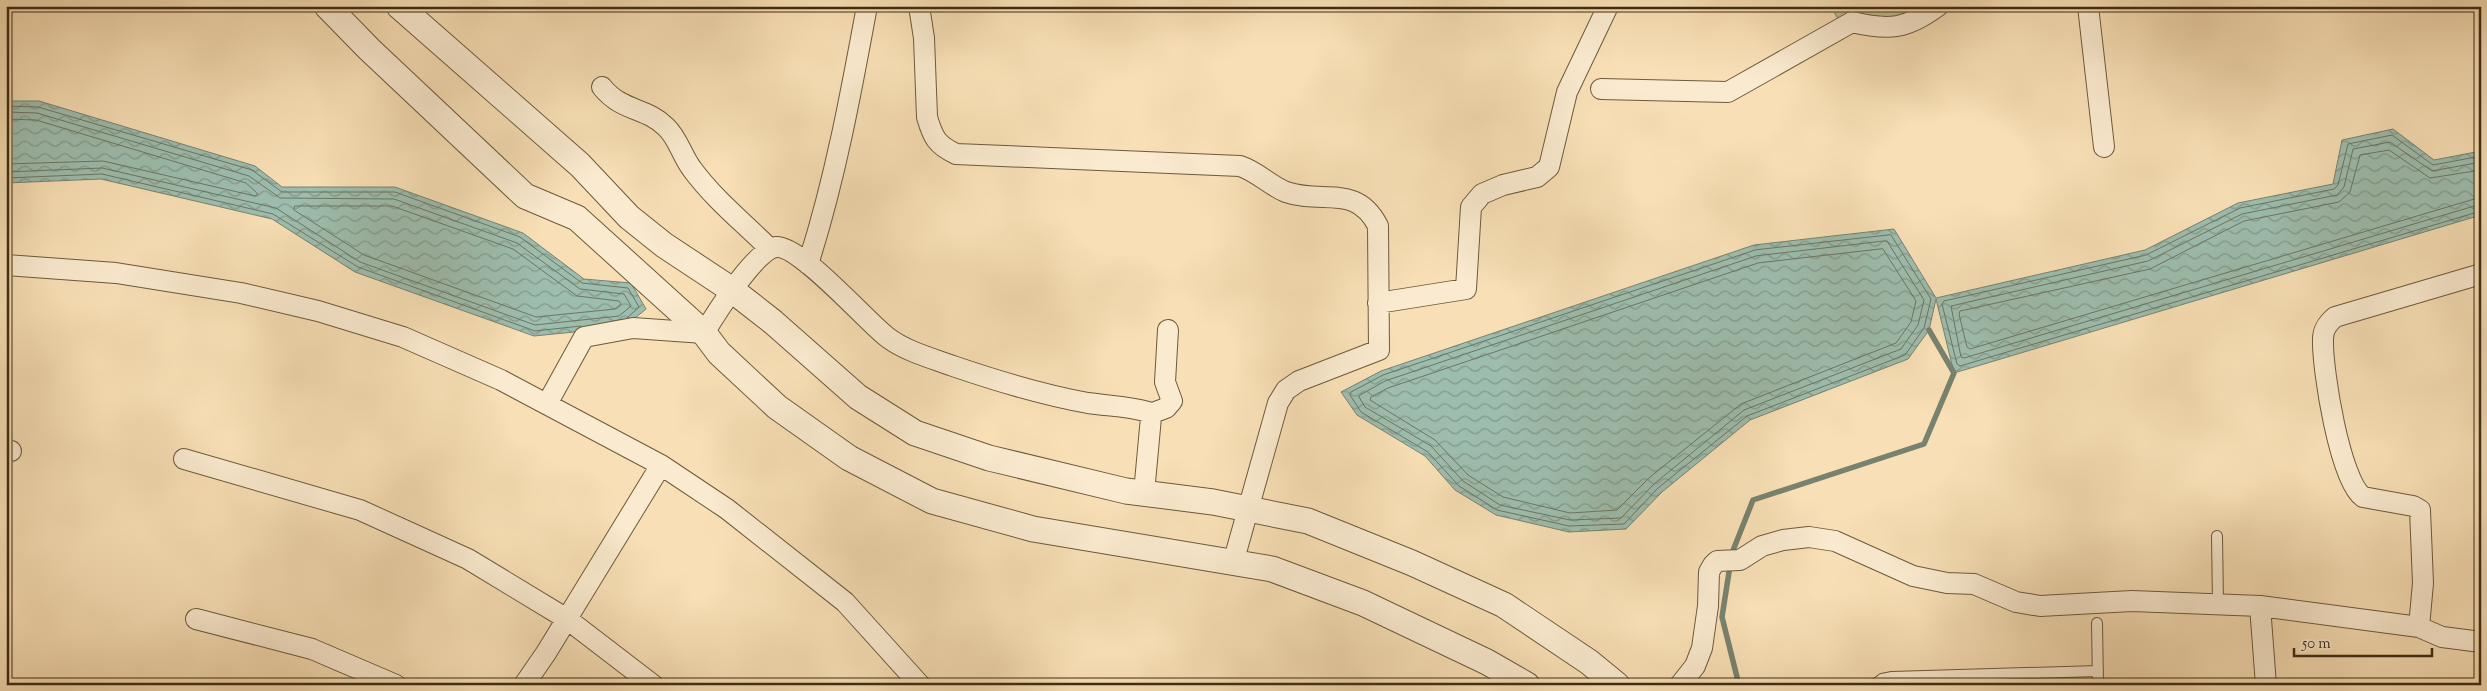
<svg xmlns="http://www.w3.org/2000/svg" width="2487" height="691" font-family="'Sorts Mill Goudy',serif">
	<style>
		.grass { fill: #bac290; stroke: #7c7852 }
		.water { fill: url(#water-waves); stroke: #778370 }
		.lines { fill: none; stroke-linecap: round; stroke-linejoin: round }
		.shore { stroke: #6e7561; stroke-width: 1 }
		.stream { stroke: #778370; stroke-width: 5.5 }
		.service-casing { stroke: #6d5a3c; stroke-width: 12 }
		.minor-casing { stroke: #6d5a3c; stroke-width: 22 }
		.tertiary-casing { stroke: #6d5a3c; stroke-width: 27 }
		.service { stroke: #faeacf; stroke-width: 10 }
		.minor { stroke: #faeacf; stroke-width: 20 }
		.tertiary { stroke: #faeacf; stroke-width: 25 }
	</style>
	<defs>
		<pattern id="water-waves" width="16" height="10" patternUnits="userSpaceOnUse" patternTransform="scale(1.25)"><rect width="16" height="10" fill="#9dbdae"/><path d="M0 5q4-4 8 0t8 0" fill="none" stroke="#819a8c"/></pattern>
	</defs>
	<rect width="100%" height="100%" fill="#f8dfb5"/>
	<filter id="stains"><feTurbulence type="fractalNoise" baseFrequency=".004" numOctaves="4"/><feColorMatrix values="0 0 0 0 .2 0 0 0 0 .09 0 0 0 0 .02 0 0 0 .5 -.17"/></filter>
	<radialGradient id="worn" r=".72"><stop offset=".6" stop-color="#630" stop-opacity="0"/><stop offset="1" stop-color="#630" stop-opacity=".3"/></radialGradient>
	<!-- grass -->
	<path class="grass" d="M1830 6H1914L1900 18 1839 20Z"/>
	<!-- water -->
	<path class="water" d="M6 101H39L255 166 282 187H395L523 233 584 279 631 283 646 309 624 327 534 336 355 272 272 219 101 179 6 183Z
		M2393 129 2434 160 2481 151V215L1954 373 1936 299 1929 330 1908 359 1750 420 1662 492 1626 529 1569 532 1496 515 1455 490 1425 456 1357 415 1341 392 1381 371 1754 245 1894 229 1936 298 2145 250 2238 203 2333 184 2342 140Z"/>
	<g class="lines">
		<!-- shore -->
		<path class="shore" d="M6 106 38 107 252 170 282 192H395L520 237 582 283 628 288 639 307 627 318
			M6 112 37 113 249 176 280 198 394 199 517 243 580 289 624 294 631 306 619 316 535 325 360 262 276 208 102 168 6 172
			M6 119 36 120 246 183 258 194 255 196 103 161 6 164
			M2481 156 2433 165 2392 135 2348 144 2338 185 2334 189 2240 208 2146 255 1944 301 1942 304 1957 364 1960 366 2481 211
			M2481 162 2432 171 2390 142 2353 149 2344 187 2337 195 2242 214 2148 261 1951 306 1961 357 1964 358 2481 204
			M2481 170 2430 178 2389 150 2360 155 2350 192 2339 202 2244 221 2150 269 1960 311 1959 314 1967 347 1970 349 2481 197
			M6 178 102 174 273 214 358 267 535 331 581 326
			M295 206H392L513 249 577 296 619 301 621 304 615 309 536 317 364 255 294 210Z
			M1891 235 1931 299 1924 328 1905 355 1747 416 1658 488 1624 524 1569 526 1497 510 1459 486 1428 452 1361 412 1350 395 1351 392 1383 375 1755 250Z
			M1887 241 1924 300 1918 325 1901 349 1744 410 1654 484 1621 518 1570 520 1500 505 1463 481 1431 446 1365 407 1359 397 1360 395 1385 381 1756 256Z
			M1883 249 1916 301 1911 322 1896 343 1741 404 1650 477 1617 510 1570 513 1503 497 1468 475 1435 440 1370 400 1371 397 1388 388 1758 263Z"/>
		<!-- stream -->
		<path class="stream" d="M1739 685 1722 617 1732 553 1753 500 1924 444 1954 373 1929 330"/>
		<!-- service casing -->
		<g class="service-casing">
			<path id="service" d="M2217 536 2218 604
				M2097 623 2098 685
				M1874 685 1882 679 1892 677 2098 671"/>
		</g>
		<!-- minor casing -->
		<g class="minor-casing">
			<path id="minor" d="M919 6 924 38 927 117C933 138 937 145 956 154L1240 166C1258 172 1269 185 1286 192 1323 205 1356 183 1378 226L1379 350 1299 381 1286 390 1278 403 1233 563
				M2088 6 2104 147
				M602 87C622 112 646 107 666 127 678 138 682 156 692 169 714 199 744 223 770 249
				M1601 89 1728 92 1852 22C1889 31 1907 29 1938 6
				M808 264C835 180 851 93 867 6
				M6 265 116 273 241 293 318 311 403 337 501 380 661 465 727 509 845 602 920 685
				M1378 303 1466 289 1471 207 1482 194 1503 185 1537 177 1549 167 1567 92 1608 6
				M547 404 584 337 633 328 704 333C715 315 756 249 776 247 800 245 866 321 887 337 905 351 931 358 953 366 997 381 1042 395 1088 403 1108 406 1129 406 1148 412L1151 417 1144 493
				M1150 414 1166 408 1172 401 1165 382 1168 330
				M6 451H11
				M184 459 360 510 468 559 567 619 653 685
				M2260 606 2266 685
				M196 619 312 649 396 685
				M2419 627 2423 583 2420 510 2413 506 2363 497C2340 481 2322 369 2323 339 2323 329 2328 323 2335 317L2481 274
				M524 685 546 653 661 465
				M1680 685 1695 666 1702 648 1708 606 1709 572 1713 565 1717 561 1740 560 1762 546 1783 540 1809 537 1835 541 1913 576 1947 583 1974 584 2016 602 2040 606 2132 601 2260 606 2419 627 2442 637 2481 642"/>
		</g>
		<!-- tertiary casing -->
		<g class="tertiary-casing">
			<path id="tertiary" d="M327 6 369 49 525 196 577 218 704 333 719 353 777 407 849 458 932 501 1033 529 1272 569 1363 603 1487 662 1527 685
				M399 6 580 165 629 217 664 245 732 290 773 322 858 397 915 433 989 458 1126 491 1213 502 1308 521 1412 563 1504 605 1589 662 1617 685"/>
		</g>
		<!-- service -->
		<use href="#service" class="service"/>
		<!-- minor -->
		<use href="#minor" class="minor"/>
		<!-- tertiary -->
		<use href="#tertiary" class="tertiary"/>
	</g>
	<!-- margin -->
	<rect width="2487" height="691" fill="none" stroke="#f8dfb5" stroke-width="25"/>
	<rect x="8" y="8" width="2472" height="676" fill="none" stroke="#3f2d14" stroke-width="2.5"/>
	<rect x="12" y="12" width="2462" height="666" fill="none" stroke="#3f2d14"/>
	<!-- scale -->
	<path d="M2294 648v8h138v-8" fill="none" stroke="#3f2d14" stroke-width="2.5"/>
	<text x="2302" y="648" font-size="15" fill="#3f2d14" stroke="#faeacf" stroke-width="4" paint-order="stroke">50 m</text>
	<rect width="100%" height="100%" filter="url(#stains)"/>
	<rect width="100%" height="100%" fill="url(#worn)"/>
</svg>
